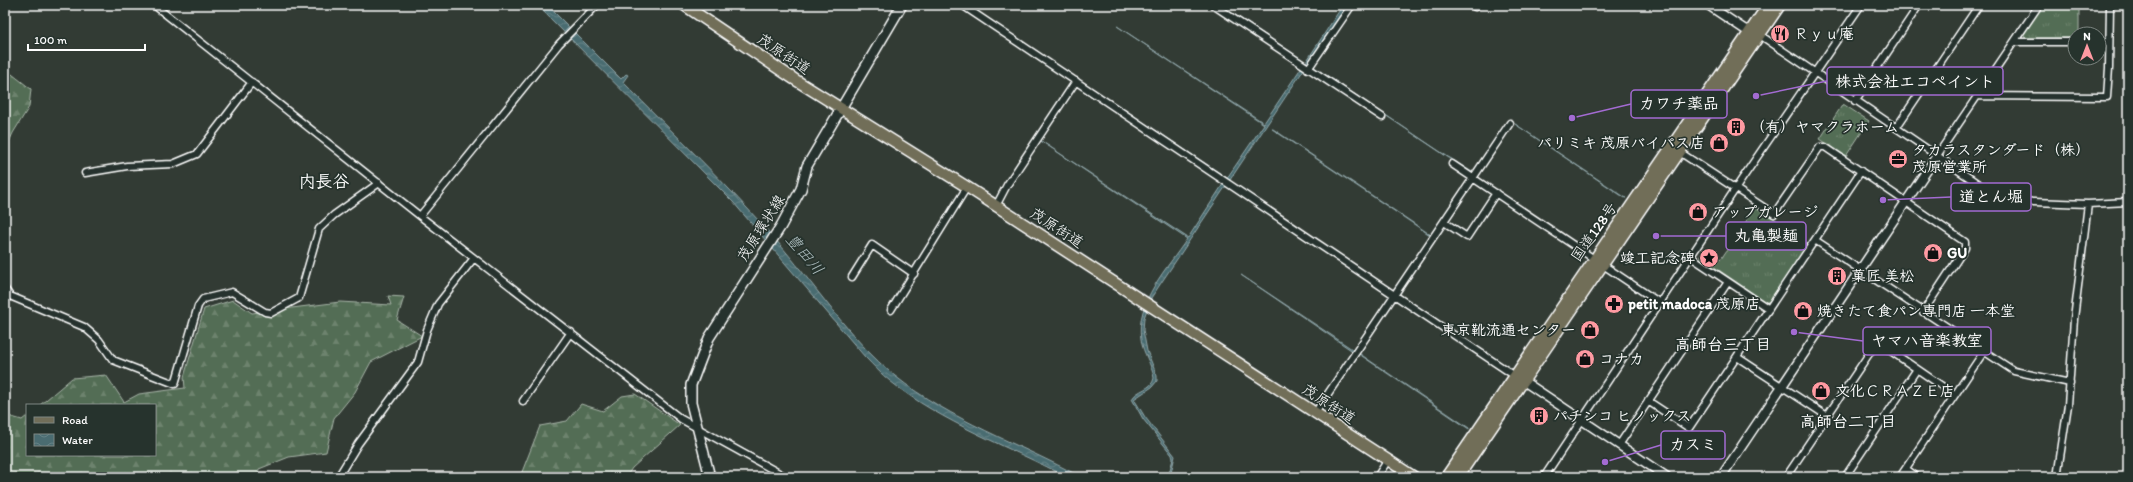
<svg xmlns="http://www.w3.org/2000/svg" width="2133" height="482" font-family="Itim,'Klee One',sans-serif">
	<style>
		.grass { fill: url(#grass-tufts); stroke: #a9b6aa }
		.forest { fill: url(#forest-firs); stroke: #a9b6aa }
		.water { fill: url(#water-waves); stroke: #92a7aa }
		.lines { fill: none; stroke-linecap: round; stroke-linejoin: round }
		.minor-casing { stroke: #fff; stroke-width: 9 }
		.tertiary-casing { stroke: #fff; stroke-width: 11 }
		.secondary-casing { stroke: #fff; stroke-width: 12 }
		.primary-casing { stroke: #fff; stroke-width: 13 }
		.trunk-casing { stroke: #fff; stroke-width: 13 }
		.minor { stroke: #26332d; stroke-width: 6 }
		.tertiary { stroke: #26332d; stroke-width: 8 }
		.secondary { stroke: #26332d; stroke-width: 9 }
		.primary { stroke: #716e59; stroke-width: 10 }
		.trunk { stroke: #716e59; stroke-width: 10 }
		.labels { text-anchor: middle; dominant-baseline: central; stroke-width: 3.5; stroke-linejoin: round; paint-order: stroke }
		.poi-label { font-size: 15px; font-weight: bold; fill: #fff; stroke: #26332d; text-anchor: start }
		.street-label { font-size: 15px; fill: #fff; stroke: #26332d }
		.water-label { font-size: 16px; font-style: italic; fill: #aebdbf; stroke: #26332d }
		.neighbourhood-label { font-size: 16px; font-weight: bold; fill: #fff; stroke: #26332d }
		.quarter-label { font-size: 17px; font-weight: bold; fill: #fff; stroke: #26332d }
		.leader { fill: none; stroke: #a36bd2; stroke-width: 1.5 }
		.callout-dot { fill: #a36bd2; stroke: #26332d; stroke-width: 1.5 }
		.callout { fill: #26332d; stroke: #a36bd2; stroke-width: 1.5 }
		.callout-label { font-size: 16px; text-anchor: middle; font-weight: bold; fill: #fff }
	</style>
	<defs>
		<pattern id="grass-tufts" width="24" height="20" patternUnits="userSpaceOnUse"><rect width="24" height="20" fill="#536d54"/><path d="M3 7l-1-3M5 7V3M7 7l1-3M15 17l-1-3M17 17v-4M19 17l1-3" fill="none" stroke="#6d836e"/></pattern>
		<pattern id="forest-firs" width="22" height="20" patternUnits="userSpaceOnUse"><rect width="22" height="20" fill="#536d54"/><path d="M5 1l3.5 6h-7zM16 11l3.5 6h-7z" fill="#6d836e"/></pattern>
		<pattern id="water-waves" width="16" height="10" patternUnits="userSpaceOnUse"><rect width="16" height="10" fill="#4a6c71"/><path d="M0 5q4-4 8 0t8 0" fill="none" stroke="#658286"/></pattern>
	</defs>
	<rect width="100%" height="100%" fill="#323b34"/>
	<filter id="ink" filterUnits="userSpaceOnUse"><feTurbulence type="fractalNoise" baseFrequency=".025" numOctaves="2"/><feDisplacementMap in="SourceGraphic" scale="8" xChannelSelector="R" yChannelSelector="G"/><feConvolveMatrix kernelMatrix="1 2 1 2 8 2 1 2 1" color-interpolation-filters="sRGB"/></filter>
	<g filter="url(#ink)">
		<!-- grass -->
		<path class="grass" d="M2042 5H2079V34H2075V38H2025L2023 34Z
			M1843 104 1869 121 1846 156 1820 139Z
			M1755 208 1772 217 1808 244 1769 302H1766L1701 258V255L1706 249 1721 259Z"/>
		<!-- forest -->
		<path class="forest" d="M5 53 8 71 31 89 29 107 13 133 5 151Z
			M388 296 404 297 397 320 422 336 371 362 355 392 334 418 326 452 289 457 259 469 257 477H5V415L22 420 27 416V455H155V405H40L72 378 106 375 124 402 139 394 185 388 184 377 204 309 233 300 252 313 340 302 391 305Z
			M635 394 680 425 632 468 626 477H520L540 426 567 421 581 404 603 411 622 396Z"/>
		<!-- water -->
		<path class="water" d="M537 5H547L621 79 626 74 628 75 623 82C674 134 727 184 775 239 813 282 851 341 895 376 950 420 1020 444 1081 477H1067C1008 446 942 423 890 381 881 374 873 365 865 357L733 202Z
			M1220 5 1306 62 1341 8 1337 5 1342 7 1347 5 1151 298 1144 318 1143 330 1147 351 1157 376V381L1152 387 1134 399 1145 417 1175 456 1170 477H1168L1173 459 1172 455 1143 419 1132 399C1137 389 1152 390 1154 378 1152 365 1143 353 1141 340 1135 301 1167 269 1187 239L1041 141 1188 238 1227 178 1080 80 1227 178 1264 124 1117 26 1264 123 1305 62Z
			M1314 67 1449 158H1450L1472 172V173Z
			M1515 124 1626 198H1625Z
			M1272 129H1273L1431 235H1430Z
			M1241 275 1355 351 1354 352Z
			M1359 354H1360L1469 428V429Z"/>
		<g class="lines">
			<!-- minor casing -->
			<g class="minor-casing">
				<path id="minor" d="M154 5 420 216 681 419 786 477
					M962 5 1515 376
					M1213 5 1382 117
					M1472 5 1475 7 1476 5
					M1760 35 1999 198 2010 201 2088 204 2128 202
					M2014 42H2075
					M2099 42H2109
					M1308 69 1352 5
					M1978 96 2107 97 2109 68 2110 5
					M1855 101 1919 5
					M1896 128 1979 5
					M1678 151 1774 214 1820 147H1825L1965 242V248L1923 312
					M1936 157 2039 5
					M1452 164 1660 303
					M85 173 127 166 173 164 197 154 252 82
					M996 206 1007 185 1076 81
					M420 216 559 44 597 5
					M1444 222 1467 237 1496 193
					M1815 240 2014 371 2070 383
					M1691 257 1769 309
					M852 277 872 245 914 274
					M5 289 10 296 84 327 99 340 113 360 175 384 198 306 203 299 232 292 265 312 271 313 299 298 319 229 334 215 379 183
					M891 310 967 187
					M1737 357 1827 416
					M523 401 571 332
					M1648 401 1689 428 1861 171
					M1315 413 1510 123
					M1619 445 1728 282
					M1906 469 1917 477
					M338 477 358 444 418 362 427 330 438 304 474 258
					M1377 477 1388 460
					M1544 477 1742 179 1861 5
					M1786 477 1875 345H1882L1955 395
					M1845 477 1917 369
					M1900 477 1983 353
					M2057 477 2068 405 2074 319 2088 204"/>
			</g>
			<!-- tertiary casing -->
			<g class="tertiary-casing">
				<path id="tertiary" d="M1708 5 1744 29 1755 33
					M1519 378 1667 477
					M1721 477 1936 157"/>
			</g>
			<!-- secondary casing -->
			<g class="secondary-casing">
				<path id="secondary" d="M710 477 691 403V385L709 338 781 226 801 189 807 166 902 5"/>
			</g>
			<!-- primary casing -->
			<g class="primary-casing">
				<path id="primary" d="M684 5 794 79 967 187 1414 477"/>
			</g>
			<!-- trunk casing -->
			<g class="trunk-casing">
				<path id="trunk" d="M1446 477 1768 5
					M1458 477 1780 5"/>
			</g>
			<!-- minor -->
			<use href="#minor" class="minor"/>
			<!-- tertiary -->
			<use href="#tertiary" class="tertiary"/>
			<!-- secondary -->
			<use href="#secondary" class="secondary"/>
			<!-- primary -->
			<use href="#primary" class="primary"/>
			<!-- trunk -->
			<use href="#trunk" class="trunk"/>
		</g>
	</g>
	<!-- icons -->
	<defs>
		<g id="restaurant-disc" transform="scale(1)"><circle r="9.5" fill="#ff9aa2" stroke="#26332d"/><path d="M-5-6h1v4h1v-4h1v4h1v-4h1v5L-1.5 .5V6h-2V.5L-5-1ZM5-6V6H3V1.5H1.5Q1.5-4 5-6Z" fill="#111"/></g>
		<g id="building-disc" transform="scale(1)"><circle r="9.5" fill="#ff9aa2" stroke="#26332d"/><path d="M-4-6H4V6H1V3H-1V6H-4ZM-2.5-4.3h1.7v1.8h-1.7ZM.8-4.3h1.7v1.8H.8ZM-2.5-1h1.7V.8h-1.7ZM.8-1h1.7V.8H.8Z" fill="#111"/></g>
		<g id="shop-disc" transform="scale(1)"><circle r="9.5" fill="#ff9aa2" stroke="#26332d"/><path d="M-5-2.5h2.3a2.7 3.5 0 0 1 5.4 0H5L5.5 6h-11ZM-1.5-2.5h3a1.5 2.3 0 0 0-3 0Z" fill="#111"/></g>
		<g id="office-disc" transform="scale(1)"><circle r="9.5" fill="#ff9aa2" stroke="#26332d"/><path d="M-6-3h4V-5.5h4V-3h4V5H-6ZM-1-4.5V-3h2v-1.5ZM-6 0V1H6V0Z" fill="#111"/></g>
		<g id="sight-disc" transform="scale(1)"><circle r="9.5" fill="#ff9aa2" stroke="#26332d"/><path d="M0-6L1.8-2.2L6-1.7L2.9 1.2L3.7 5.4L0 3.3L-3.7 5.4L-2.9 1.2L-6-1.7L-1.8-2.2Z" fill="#111"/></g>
		<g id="pharmacy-disc" transform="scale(1)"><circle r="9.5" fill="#ff9aa2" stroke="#26332d"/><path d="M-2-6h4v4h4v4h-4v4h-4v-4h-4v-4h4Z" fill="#111"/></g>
	</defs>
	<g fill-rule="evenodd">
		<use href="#restaurant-disc" x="1780" y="34"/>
		<use href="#building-disc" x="1736" y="127"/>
		<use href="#shop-disc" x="1719" y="143"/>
		<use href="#office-disc" x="1898" y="159"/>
		<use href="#shop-disc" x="1698" y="212"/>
		<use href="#shop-disc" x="1933" y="253"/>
		<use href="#sight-disc" x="1709" y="258"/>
		<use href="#building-disc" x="1837" y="276"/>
		<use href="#pharmacy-disc" x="1614" y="304"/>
		<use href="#shop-disc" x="1803" y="311"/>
		<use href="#shop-disc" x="1590" y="330"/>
		<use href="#shop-disc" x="1585" y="359"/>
		<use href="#shop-disc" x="1821" y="391"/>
		<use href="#building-disc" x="1539" y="416"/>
	</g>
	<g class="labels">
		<!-- poi labels -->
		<g class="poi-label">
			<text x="1794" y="34">Ｒｙｕ庵</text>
			<text x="1750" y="127">（有）ヤマクラホーム</text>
			<text x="1705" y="143" text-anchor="end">パリミキ 茂原バイパス店</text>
			<text x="1912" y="150">タカラスタンダード（株）<tspan x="1912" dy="17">茂原営業所</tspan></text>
			<text x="1712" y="212">アップガレージ</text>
			<text x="1947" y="253">GU</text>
			<text x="1695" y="258" text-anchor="end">竣工記念碑</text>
			<text x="1851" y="276">菓匠 美松</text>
			<text x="1628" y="304">petit madoca 茂原店</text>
			<text x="1817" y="311">焼きたて食パン専門店 一本堂</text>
			<text x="1576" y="330" text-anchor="end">東京靴流通センター</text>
			<text x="1599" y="359">コナカ</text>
			<text x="1835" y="391">文化ＣＲＡＺＥ店</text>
			<text x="1553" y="416">パチンコ ヒノックス</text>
		</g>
		<!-- street labels -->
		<g class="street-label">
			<text transform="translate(784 54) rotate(34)">茂原街道</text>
			<text transform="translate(761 228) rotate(-58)">茂原環状線</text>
			<text transform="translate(1057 228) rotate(33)">茂原街道</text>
			<text transform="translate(1594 232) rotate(-55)">国道128号</text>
			<text transform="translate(1329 404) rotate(33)">茂原街道</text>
		</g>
		<!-- water labels -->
		<g class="water-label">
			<text transform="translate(805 254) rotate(50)">豊田川</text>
		</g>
		<!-- neighbourhood labels -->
		<g class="neighbourhood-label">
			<text x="1723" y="344">高師台三丁目</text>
			<text x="1848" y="421">高師台二丁目</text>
		</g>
		<!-- quarter labels -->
		<g class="quarter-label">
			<text x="324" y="181">内長谷</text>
		</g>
	</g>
	<!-- callouts -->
	<path class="leader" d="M1756 96L1827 81M1572 118L1631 104M1883 200L1951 197M1656 236L1726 236M1794 332L1863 341M1605 462L1661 445"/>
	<g class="callout-dot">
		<circle cx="1756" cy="96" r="4"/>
		<circle cx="1572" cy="118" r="4"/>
		<circle cx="1883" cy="200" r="4"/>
		<circle cx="1656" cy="236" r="4"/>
		<circle cx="1794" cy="332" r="4"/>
		<circle cx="1605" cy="462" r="4"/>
	</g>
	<g class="callout">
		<rect x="1827" y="67" width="176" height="28" rx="4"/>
		<rect x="1631" y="90" width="96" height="28" rx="4"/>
		<rect x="1951" y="183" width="80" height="28" rx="4"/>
		<rect x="1726" y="222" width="80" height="28" rx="4"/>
		<rect x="1863" y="327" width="128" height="28" rx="4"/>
		<rect x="1661" y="431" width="64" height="28" rx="4"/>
	</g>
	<g class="callout-label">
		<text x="1915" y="87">株式会社エコペイント</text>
		<text x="1679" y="109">カワチ薬品</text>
		<text x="1991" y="202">道とん堀</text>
		<text x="1766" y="241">丸亀製麺</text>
		<text x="1927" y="346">ヤマハ音楽教室</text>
		<text x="1693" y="450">カスミ</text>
	</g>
	<!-- margin -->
	<rect width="2133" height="482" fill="none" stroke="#26332d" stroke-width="20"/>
	<rect x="10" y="10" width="2113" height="462" fill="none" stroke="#fff" stroke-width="1.5" filter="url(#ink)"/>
	<!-- legend -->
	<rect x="26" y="404" width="130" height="52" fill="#26332d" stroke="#7d8581"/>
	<rect x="34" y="417" width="20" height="6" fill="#716e59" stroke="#7d8581"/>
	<text x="62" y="424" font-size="12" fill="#ffffff">Road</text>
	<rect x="34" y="434" width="20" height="12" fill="url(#water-waves)" stroke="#7d8581"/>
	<text x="62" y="444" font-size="12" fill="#ffffff">Water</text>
	<!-- north arrow -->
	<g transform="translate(2087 46)"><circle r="19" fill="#26332d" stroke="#7d8581"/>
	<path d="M0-3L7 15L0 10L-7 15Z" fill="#ff9aa2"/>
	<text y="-6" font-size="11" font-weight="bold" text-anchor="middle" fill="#ffffff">N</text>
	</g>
	<!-- scale -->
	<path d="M28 44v6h117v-6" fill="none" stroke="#ffffff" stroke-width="2"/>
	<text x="34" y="44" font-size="12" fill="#ffffff" stroke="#26332d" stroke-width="3" paint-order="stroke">100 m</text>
</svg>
